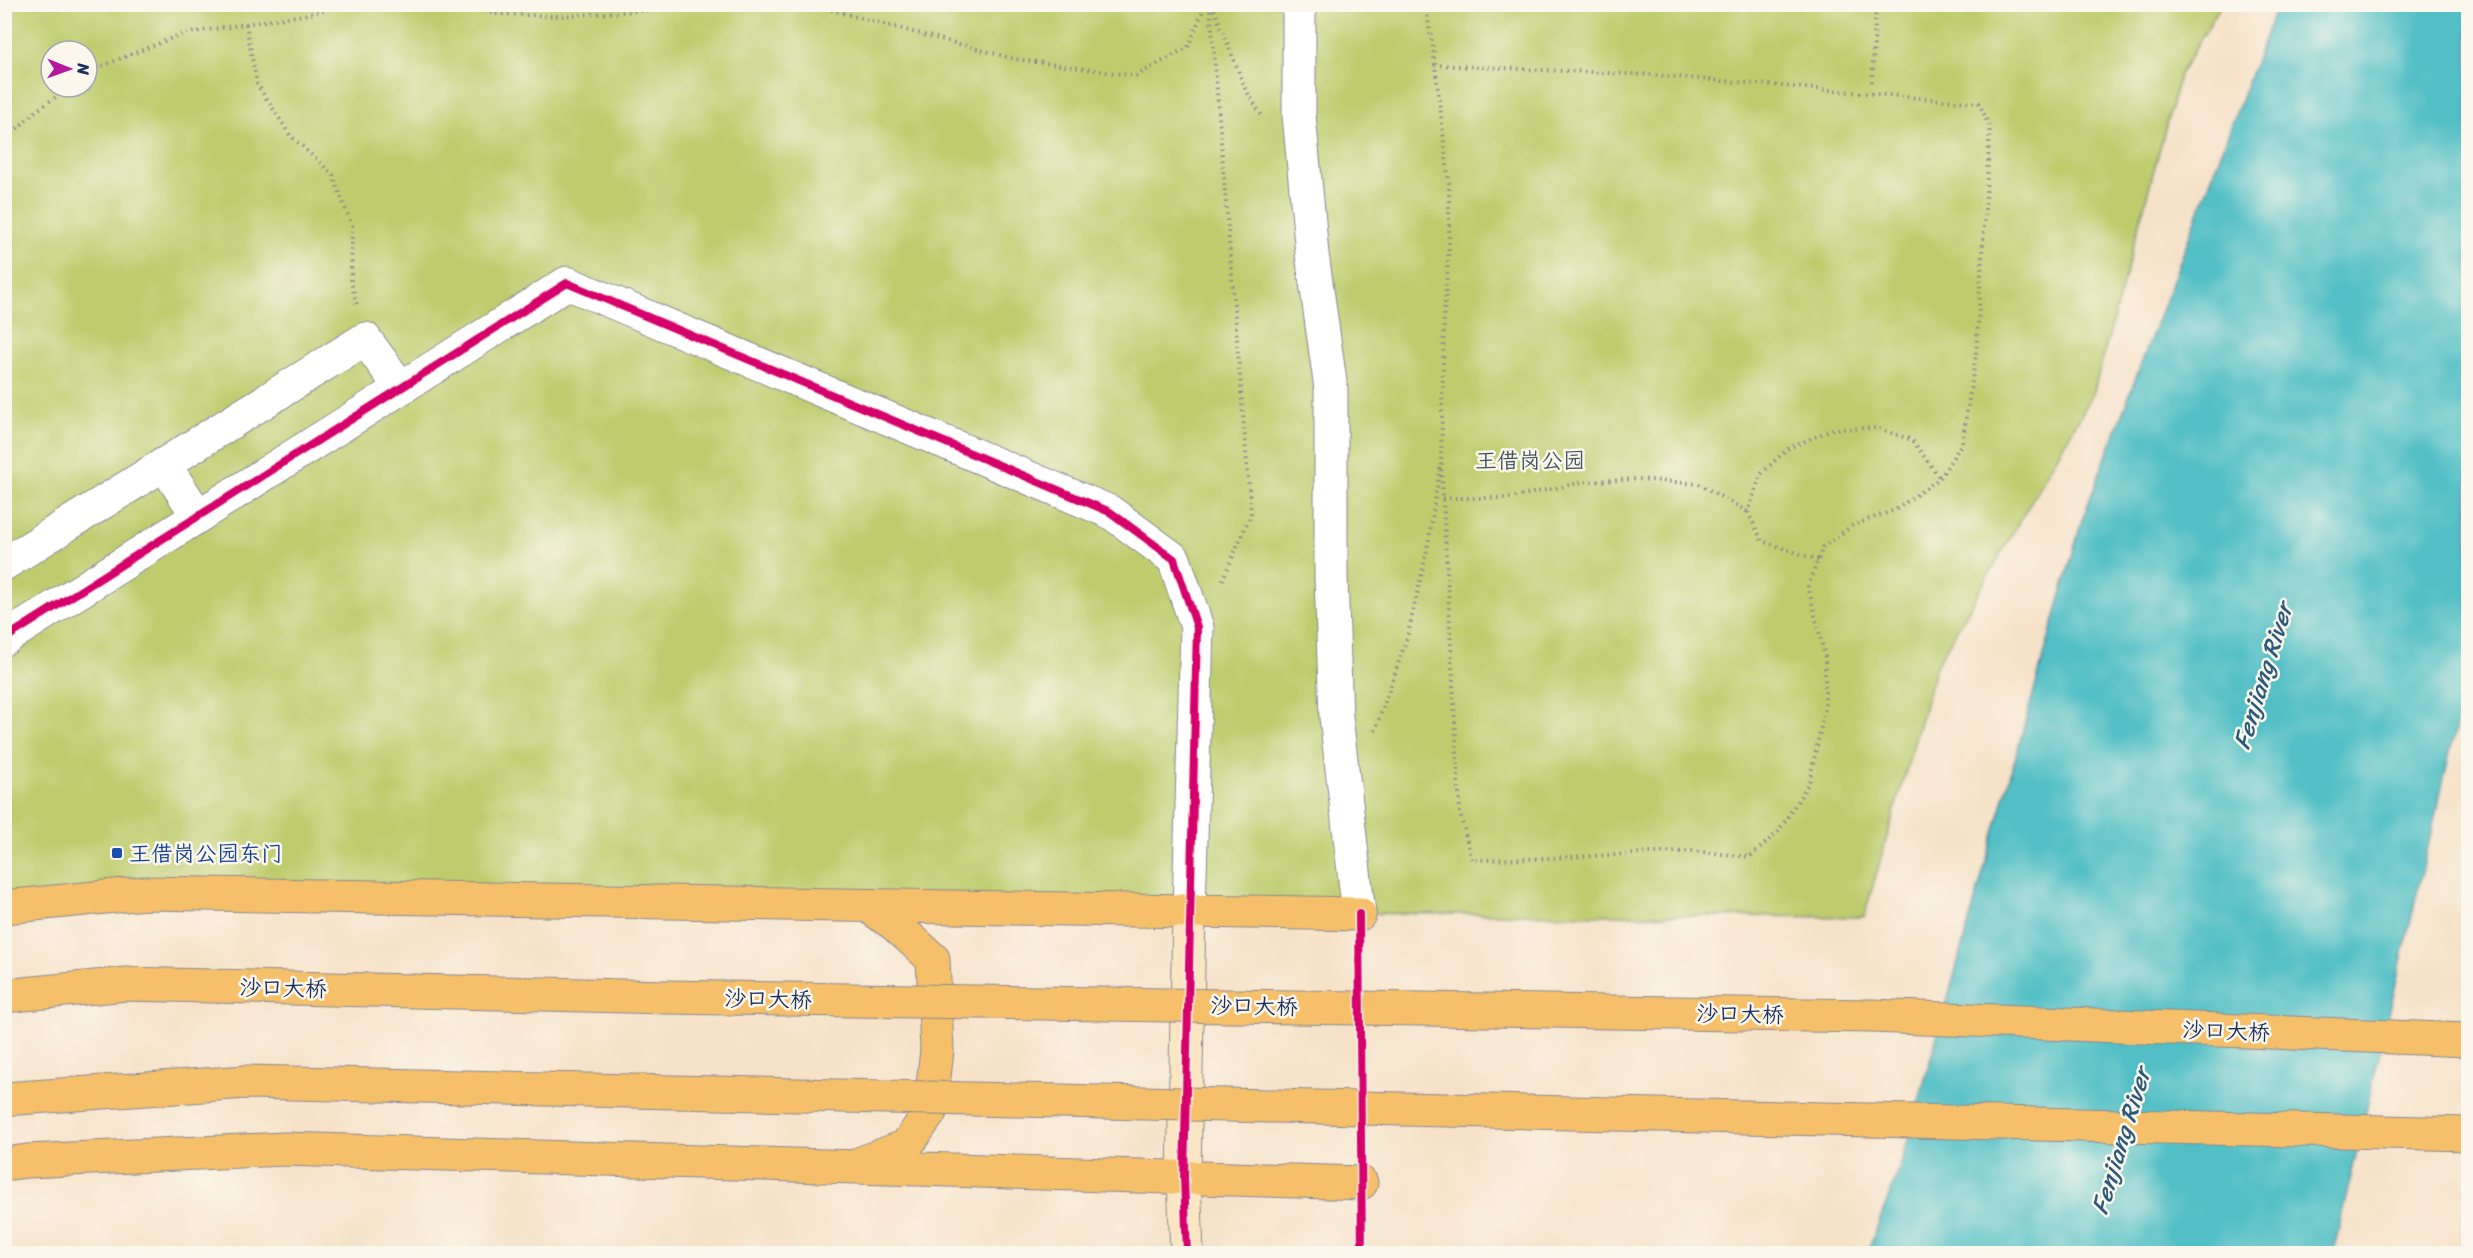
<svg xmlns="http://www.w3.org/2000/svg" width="2473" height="1258" font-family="Sriracha,'LXGW WenKai TC',sans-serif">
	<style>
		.green { fill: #becc6d; stroke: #6c7e66; stroke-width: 1.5; fill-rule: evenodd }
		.water { fill: #51bfc5; stroke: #367792; stroke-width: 1.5 }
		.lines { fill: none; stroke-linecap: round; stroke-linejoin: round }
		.street-casing { stroke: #888894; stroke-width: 35 }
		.secondary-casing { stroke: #888894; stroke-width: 35 }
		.primary-casing { stroke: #888894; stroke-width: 35 }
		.path { stroke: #888894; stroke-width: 4; stroke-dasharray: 1.5 4.5; stroke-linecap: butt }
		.street { stroke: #fff; stroke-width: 33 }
		.secondary { stroke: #fbe6c4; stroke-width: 33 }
		.primary { stroke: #f6c06b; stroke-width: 33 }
		.primary-bridge-casing { stroke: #888894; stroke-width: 35; stroke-linecap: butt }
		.primary-bridge { stroke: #f6c06b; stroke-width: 33 }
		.cycleway-casing { stroke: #fbf7ec; stroke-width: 11 }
		.cycleway { stroke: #d6006c; stroke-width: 8 }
		.transit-dot { fill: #1a4fb4; stroke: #fbf7ec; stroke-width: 2 }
		.labels { text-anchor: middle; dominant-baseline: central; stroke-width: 5; stroke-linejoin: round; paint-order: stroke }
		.park-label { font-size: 22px; fill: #445662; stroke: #fbf7ec }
		.transit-label { font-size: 22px; fill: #164399; stroke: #fbf7ec; text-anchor: start }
		.street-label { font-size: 22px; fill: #1b2f5e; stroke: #fbf7ec }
		.water-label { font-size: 24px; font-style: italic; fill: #2b5a7d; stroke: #fbf7ec }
	</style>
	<rect width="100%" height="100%" fill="#fbf7ec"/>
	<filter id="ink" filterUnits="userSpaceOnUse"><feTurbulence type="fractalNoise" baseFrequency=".0167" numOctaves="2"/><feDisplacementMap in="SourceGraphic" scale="12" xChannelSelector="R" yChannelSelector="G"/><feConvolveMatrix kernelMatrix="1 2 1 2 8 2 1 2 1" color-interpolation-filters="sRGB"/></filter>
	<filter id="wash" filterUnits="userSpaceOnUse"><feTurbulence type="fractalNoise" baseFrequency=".008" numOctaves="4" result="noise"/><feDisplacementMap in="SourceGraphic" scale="24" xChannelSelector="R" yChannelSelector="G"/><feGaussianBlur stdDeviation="1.35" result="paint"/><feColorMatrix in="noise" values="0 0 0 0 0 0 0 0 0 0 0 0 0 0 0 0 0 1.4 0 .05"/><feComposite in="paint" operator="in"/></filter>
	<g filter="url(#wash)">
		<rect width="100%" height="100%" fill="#f6e2c9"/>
		<!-- green -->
		<path class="green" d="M5 5H2221L2180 74 2093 394 1936 666 1864 917 5 903ZM51 51H87V87H51Z"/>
		<!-- water -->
		<path class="water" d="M2277 5H2468V675L2333 1253 1867 1254 1902 1161 2082 520Z"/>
	</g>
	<g filter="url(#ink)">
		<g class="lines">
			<!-- street casing -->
			<g class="street-casing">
				<path id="street" d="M1299 4V115L1312 254 1331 389V577L1336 717 1359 914
					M164 464 198 516
					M4 564 365 339 401 388
					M4 639 567 283 1110 512 1174 559 1197 627 1189 911"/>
			</g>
			<!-- secondary casing -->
			<g class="secondary-casing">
				<path id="secondary" d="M1187 1254 1184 1178 1189 911"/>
			</g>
			<!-- primary casing -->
			<g class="primary-casing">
				<path id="primary" d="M4 907 145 893 1359 914
					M861 1163 906 1146 930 1112 937 1050 933 959 894 924 868 906
					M4 1164 27 1161 285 1149 1361 1183"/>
			</g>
			<!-- path -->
			<path class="path" d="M449 4 496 14 561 16 748 4
				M808 4 1015 59 1136 76 1188 47 1206 4
				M1210 4 1251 514 1221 584
				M1212 4 1245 88 1262 116
				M1425 4 1433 48 1449 183V246L1444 317 1441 461
				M246 24 257 84 290 135 333 175 352 226 351 281 357 306
				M1434 65 1654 75 1979 103 1990 128 1976 355 1962 443 1940 478 1895 510 1853 525 1823 547 1808 586 1825 657V708L1809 783 1778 832 1750 857 1693 851 1528 859 1472 860 1460 813 1441 461
				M87 75 97 68 182 34 309 14 348 4
				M1872 82 1876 4
				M4 141 36 111 70 87
				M1443 498H1510L1583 482 1638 479 1699 484 1748 512
				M1818 560 1762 541 1748 512 1761 474 1787 449 1833 429 1876 428 1912 440 1940 478
				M1375 731 1407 638 1427 550 1440 468"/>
			<!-- street -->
			<use href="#street" class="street"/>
			<!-- secondary -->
			<use href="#secondary" class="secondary"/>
			<!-- primary -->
			<use href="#primary" class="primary"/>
			<!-- primary-bridge casing -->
			<g class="primary-bridge-casing">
				<path id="primary-bridge" d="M4 996 126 984 666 997 1872 1016 2468 1040
					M4 1099 246 1082 2468 1134"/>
			</g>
			<!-- primary-bridge -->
			<use href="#primary-bridge" class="primary-bridge"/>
			<!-- cycleway casing -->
			<g class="cycleway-casing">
				<path id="cycleway" d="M4 639 567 283 1110 512 1174 559 1197 627 1184 1178 1187 1254
					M1359 914 1362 1254"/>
			</g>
			<!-- cycleway -->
			<use href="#cycleway" class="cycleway"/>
		</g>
	</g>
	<!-- markers -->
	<rect class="transit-dot" x="111" y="847" width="12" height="12" rx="3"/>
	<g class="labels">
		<!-- park labels -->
		<g class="park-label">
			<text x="1530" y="460">王借岗公园</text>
		</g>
		<!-- transit labels -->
		<g class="transit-label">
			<text x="129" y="853">王借岗公园东门</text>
		</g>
		<!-- street labels -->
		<g class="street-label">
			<text transform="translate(283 988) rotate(1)">沙口大桥</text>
			<text transform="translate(768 999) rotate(1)">沙口大桥</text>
			<text transform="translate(1254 1006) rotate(1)">沙口大桥</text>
			<text transform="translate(1740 1014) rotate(1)">沙口大桥</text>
			<text transform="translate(2226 1031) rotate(2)">沙口大桥</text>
		</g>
		<!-- water labels -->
		<g class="water-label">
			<text transform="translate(2263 676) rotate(-73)">Fenjiang River</text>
			<text transform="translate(2121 1141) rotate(-73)">Fenjiang River</text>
		</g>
	</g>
	<!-- margin -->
	<rect width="2473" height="1258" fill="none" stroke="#fbf7ec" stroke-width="24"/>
	<!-- north arrow -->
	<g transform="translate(69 69) rotate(91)"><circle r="28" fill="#fbf7ec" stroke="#a1a7b3" stroke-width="1.5"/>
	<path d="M0-4.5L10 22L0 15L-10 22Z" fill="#b5179e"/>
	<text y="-9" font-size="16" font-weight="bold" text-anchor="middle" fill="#1b2f5e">N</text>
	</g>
</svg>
